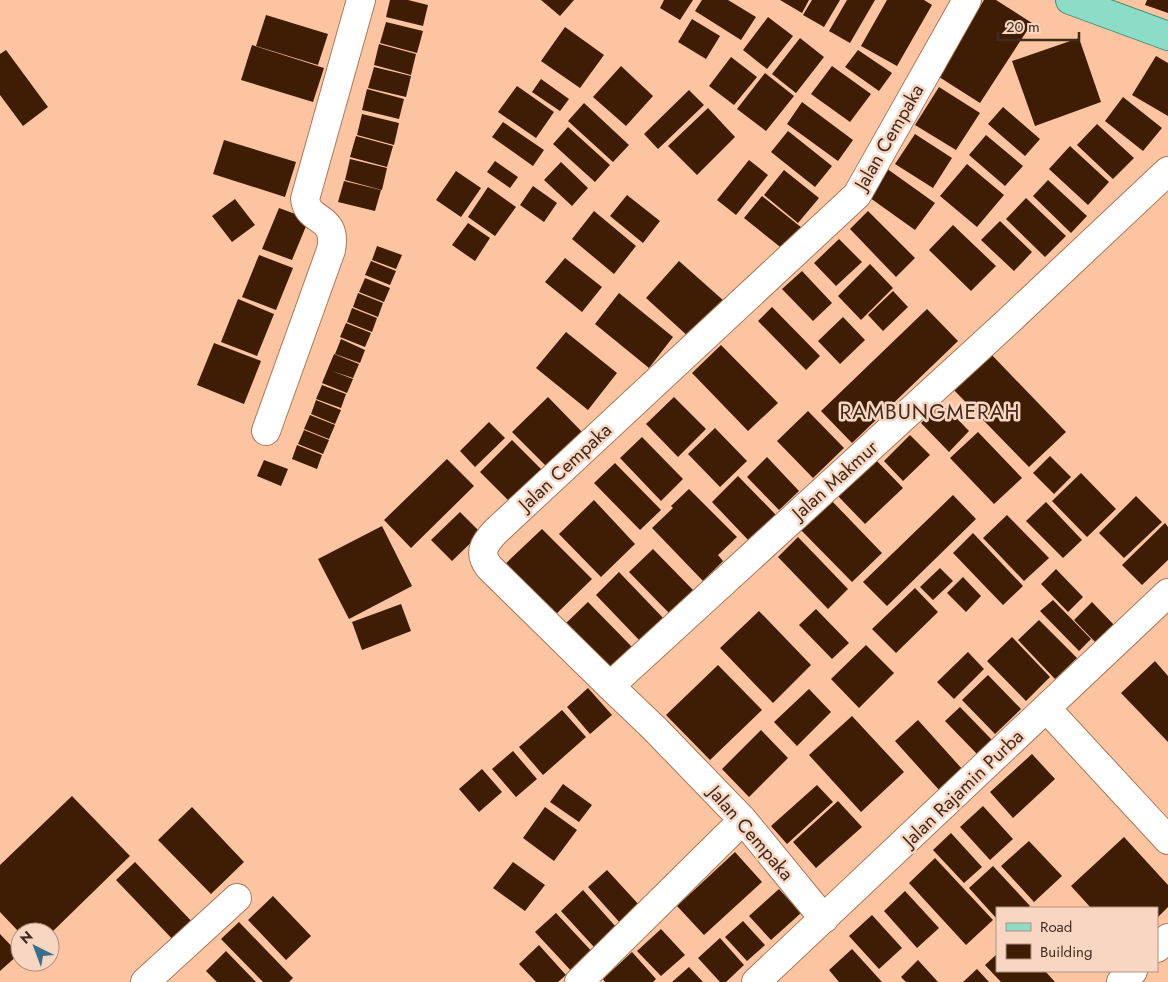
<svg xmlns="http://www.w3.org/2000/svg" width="1168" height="982" font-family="Jost,sans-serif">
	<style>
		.building { fill: #3f1d04 }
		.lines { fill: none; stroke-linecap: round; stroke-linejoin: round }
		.minor-casing { stroke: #ab7857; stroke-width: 30 }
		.major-casing { stroke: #408e74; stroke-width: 30 }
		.minor { stroke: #fff; stroke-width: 28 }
		.major { stroke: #8cdcc8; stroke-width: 28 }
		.labels { text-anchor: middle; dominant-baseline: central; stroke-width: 5; stroke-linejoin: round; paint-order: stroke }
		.street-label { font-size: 19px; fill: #412b1d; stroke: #f9d6c2 }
		.quarter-label { font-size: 21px; letter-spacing: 1px; fill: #412b1d; stroke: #f9d6c2 }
	</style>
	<rect width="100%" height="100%" fill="#fcc4a1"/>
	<!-- building -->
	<path class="building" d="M390 0H408L428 5 423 26 386 17Z
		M541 0H574L560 16Z
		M664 0H693L680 20 660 8Z
		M702 0H728L756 17 741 40 695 11Z
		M780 0H809L802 13Z
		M812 0H840L824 27 803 15Z
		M847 0H875L850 43 829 31Z
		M887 0H924L932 5 897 66 861 46Z
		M984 0H996L1032 23 980 103 936 75Z
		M1147 0H1168V13L1145 5Z
		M266 15 328 34 318 65 256 46Z
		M768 17 793 36 767 69 743 50Z
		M692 19 720 36 706 59 678 42Z
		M386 22 423 31 417 53 380 43Z
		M565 27 604 55 580 88 541 61Z
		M800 38 824 57 796 93 772 74Z
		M1079 38 1101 102 1035 126 1012 61Z
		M379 44 416 54 411 75 374 65Z
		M252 45 324 68 313 102 241 80Z
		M6 50 48 107 23 126 0 95V54Z
		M858 50 892 73 879 91 845 67Z
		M1156 56 1168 63V116L1132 95Z
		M731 57 757 77 734 105 709 86Z
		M621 66 653 96 626 126 593 97Z
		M832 66 871 94 850 122 811 94Z
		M374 67 411 76 406 97 368 88Z
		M765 73 794 96 766 131 737 109Z
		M541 79 569 99 560 111 532 92Z
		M517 86 554 112 536 138 498 112Z
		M939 87 980 113 956 150 915 125Z
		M367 89 404 99 399 119 362 110Z
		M689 90 704 105 658 149 644 134Z
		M1123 97 1162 128 1143 151 1105 121Z
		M802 102 853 140 838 161 787 124Z
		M584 103 629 145 613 162 568 121Z
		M1003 107 1040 139 1025 156 988 124Z
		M708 108 735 137 697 175 668 146Z
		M362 114 399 123 394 145 357 135Z
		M503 122 544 150 533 166 492 137Z
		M1097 124 1134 158 1113 179 1077 145Z
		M568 127 610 165 595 182 553 144Z
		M788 131 832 166 815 187 771 152Z
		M915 134 952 158 933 188 895 164Z
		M986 135 1023 166 1005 186 969 155Z
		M356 136 393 146 387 167 350 157Z
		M224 140 296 162 285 197 213 174Z
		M1070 146 1109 182 1088 205 1049 169Z
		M350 159 387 168 382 190 345 180Z
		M749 160 768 175 736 215 717 200Z
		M495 161 518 177 510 188 487 172Z
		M561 162 588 188 572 206 544 180Z
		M967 164 1004 195 977 227 940 196Z
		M886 168 935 203 915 230 866 195Z
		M784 170 819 198 798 223 764 195Z
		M456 171 481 188 461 217 436 200Z
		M1048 180 1087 216 1071 233 1033 196Z
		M344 181 381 190 375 211 338 202Z
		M533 186 557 203 544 222 520 205Z
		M488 187 516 207 495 236 468 217Z
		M627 195 660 221 643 243 610 216Z
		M762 196 802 228 784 250 744 218Z
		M1026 198 1066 236 1045 257 1006 219Z
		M235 199 255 225 232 242 212 216Z
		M279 208 309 219 292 260 262 249Z
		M594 211 636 246 614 274 572 239Z
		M868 211 915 258 896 277 850 229Z
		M1000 221 1032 252 1014 271 981 240Z
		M468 223 490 238 475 261 452 245Z
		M953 225 996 266 971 291 929 250Z
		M839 239 862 262 836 286 814 263Z
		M377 246 402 255 396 269 372 260Z
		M259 255 293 268 276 310 242 297Z
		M565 258 602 287 582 312 545 282Z
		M371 261 396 271 390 285 365 275Z
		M679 261 724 301 690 338 646 298Z
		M870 264 893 288 861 320 838 296Z
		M802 271 832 303 813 321 782 289Z
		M365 278 390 288 384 302 359 292Z
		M893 291 908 307 883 331 868 315Z
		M358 293 383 303 378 317 353 307Z
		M619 293 673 337 649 368 595 324Z
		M238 299 274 314 257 356 221 342Z
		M772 307 820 356 806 370 758 321Z
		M352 308 377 318 372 332 347 322Z
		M927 309 958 341 852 443 821 411Z
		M843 317 865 340 840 364 818 341Z
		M346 323 371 333 365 347 340 337Z
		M566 332 617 373 588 410 536 368Z
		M341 339 365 350 360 363 335 354Z
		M214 343 261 361 244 404 197 385Z
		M721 345 778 403 748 431 692 373Z
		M989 352 1066 432 1029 467 952 388Z
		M334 354 359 364 353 378 332 371 353 379 347 393 322 383Z
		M322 385 346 394 341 408 316 399Z
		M548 397 583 433 548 468 512 432Z
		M674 397 706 429 678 457 646 424Z
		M316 400 341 410 335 424 311 414Z
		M942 403 969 431 949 452 921 423Z
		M808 411 844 448 813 478 777 441Z
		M310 415 335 425 329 439 304 429Z
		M489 422 505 438 475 467 460 451Z
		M715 428 747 461 720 487 688 454Z
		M304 430 329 440 323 454 298 444Z
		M978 432 1022 478 994 504 950 458Z
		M910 435 930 455 903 481 884 461Z
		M642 437 683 479 661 501 620 458Z
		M512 440 543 471 511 503 480 472Z
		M297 445 322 455 317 469 292 459Z
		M1050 456 1071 477 1054 494 1033 473Z
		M767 457 799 491 779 510 747 477Z
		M874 458 903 488 865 524 837 495Z
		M447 459 474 486 411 548 384 520Z
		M264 460 288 469 281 486 257 476Z
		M615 463 661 510 640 530 594 483Z
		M1081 473 1116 509 1087 537 1052 501Z
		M738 476 779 518 752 544 712 502Z
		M689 489 737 537 718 555 723 561 703 581 652 528 673 508 671 506Z
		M953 495 976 519 887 606 863 582Z
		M1136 496 1162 522 1124 558 1099 533Z
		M830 499 882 553 852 582 799 528Z
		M594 500 635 544 601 577 559 534Z
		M1046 502 1082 540 1063 558 1026 521Z
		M460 512 481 533 452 561 431 540Z
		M1007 515 1049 558 1024 581 983 538Z
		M1165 523 1168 527V560L1142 585 1122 565Z
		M382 526 412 586 349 619 318 559Z
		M542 529 592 579 551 619 501 568Z
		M973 533 1023 586 1003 605 953 553Z
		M798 537 848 589 828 609 778 557Z
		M653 549 693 590 669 613 629 572Z
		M940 568 953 581 933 600 920 587Z
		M1056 569 1083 597 1068 612 1041 584Z
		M619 572 665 620 641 642 596 595Z
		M963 577 981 596 966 612 947 593Z
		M915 588 938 612 896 653 872 629Z
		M1053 600 1091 639 1079 651 1040 611Z
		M588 602 632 647 608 671 564 625Z
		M1092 602 1115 626 1097 644 1074 620Z
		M401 604 411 631 362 650 352 622Z
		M816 609 849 643 832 659 799 625Z
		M759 611 811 665 773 703 720 648Z
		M1039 620 1077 658 1055 679 1018 640Z
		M1012 637 1050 677 1026 701 987 661Z
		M866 645 894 673 859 708 831 679Z
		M968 652 984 669 954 699 937 682Z
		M1155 661 1168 676V742L1121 693Z
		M718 665 762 710 710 760 666 715Z
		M988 675 1021 709 995 734 962 700Z
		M588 688 612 715 590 734 567 707Z
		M809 689 831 712 797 746 774 722Z
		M960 707 992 740 977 754 945 721Z
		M562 710 586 737 543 775 519 747Z
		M852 716 904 772 861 812 809 755Z
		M918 720 963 770 940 791 895 741Z
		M761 730 788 758 749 797 722 769Z
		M513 751 537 779 516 797 492 769Z
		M1032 754 1055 779 1013 818 990 792Z
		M482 769 502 792 479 812 459 789Z
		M563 784 592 805 579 822 550 802Z
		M817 785 833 802 787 844 771 826Z
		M72 796 130 856 50 934V932H19L0 912V865Z
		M838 801 862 827 816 868 793 842Z
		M983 806 1013 839 990 860 960 827Z
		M192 807 244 862 211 894 158 840Z
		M545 807 577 830 554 861 523 838Z
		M951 833 982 867 964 883 933 850Z
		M1124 837 1168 885V907L1157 918V908H1091L1071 886Z
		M1029 841 1062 876 1034 902 1001 866Z
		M735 852 762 882 704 935 677 906Z
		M935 858 993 920 966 945 909 883Z
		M135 862 198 928 179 946 116 880Z
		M513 862 545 885 525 911 493 888Z
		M993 866 1030 906 1028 908H997V919L969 888Z
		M607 870 641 907 621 924 588 887Z
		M779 889 801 913 771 940 749 916Z
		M583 890 616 927 594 947 561 911Z
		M905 891 939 928 917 948 884 911Z
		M273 896 311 936 286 960 248 920Z
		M556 913 596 956 575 975 535 932Z
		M872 915 902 948 879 969 849 936Z
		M743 921 765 945 747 961 725 937Z
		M239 922 293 978 289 982H263L221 939Z
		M661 929 685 955 661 976 637 951Z
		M0 934 19 954 0 971Z
		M720 938 744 965 726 982H720L698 958Z
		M539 945 566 975 558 982H536L519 964Z
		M852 949 882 982H839L829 970Z
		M226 951 256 982H217L206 971Z
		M632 952 656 979 653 982H605L603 979Z
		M997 954V971H1045L1055 982H1001L985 965Z
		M918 960 938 982H906L901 977Z
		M689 967 703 982H672Z
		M977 969 989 982H963Z"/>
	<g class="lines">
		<!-- minor casing -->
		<g class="minor-casing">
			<path id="minor" d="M266 431 331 250C338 214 308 224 305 199L361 0
				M610 686 1002 327 1168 171
				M1046 708 1168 840
				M824 919 743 820 655 729 610 686 489 567C478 553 484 544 495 532L857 195 967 0
				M1157 948 1168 938
				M145 982 237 898
				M579 982 743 820
				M756 982 1168 593
				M1121 982 1133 971"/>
		</g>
		<!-- major casing -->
		<g class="major-casing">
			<path id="major" d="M1070 0 1168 36"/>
		</g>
		<!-- minor -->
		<use href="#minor" class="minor"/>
		<!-- major -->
		<use href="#major" class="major"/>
	</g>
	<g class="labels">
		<!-- street labels -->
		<g class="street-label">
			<text transform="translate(889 137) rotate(-60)">Jalan Cempaka</text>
			<text transform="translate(565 467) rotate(-43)">Jalan Cempaka</text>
			<text transform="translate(835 480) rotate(-42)">Jalan Makmur</text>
			<text transform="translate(963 788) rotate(-44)">Jalan Rajamin Purba</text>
			<text transform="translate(751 833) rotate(49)">Jalan Cempaka</text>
		</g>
		<!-- quarter labels -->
		<g class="quarter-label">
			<text x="930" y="412">RAMBUNGMERAH</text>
		</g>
	</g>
	<!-- legend -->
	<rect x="996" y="907" width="162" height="65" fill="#f9d6c2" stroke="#af9280"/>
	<rect x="1006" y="923" width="25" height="8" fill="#8cdcc8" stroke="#af9280"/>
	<text x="1040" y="932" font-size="15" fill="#412b1d">Road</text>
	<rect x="1006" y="944" width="25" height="15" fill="#3f1d04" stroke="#af9280"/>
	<text x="1040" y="957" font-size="15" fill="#412b1d">Building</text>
	<!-- north arrow -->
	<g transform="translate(35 947) rotate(318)"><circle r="24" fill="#f9d6c2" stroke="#af9280"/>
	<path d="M0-4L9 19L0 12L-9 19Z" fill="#396f8a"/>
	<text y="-8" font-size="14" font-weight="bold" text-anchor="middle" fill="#412b1d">N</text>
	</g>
	<!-- scale -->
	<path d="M998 32v8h81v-8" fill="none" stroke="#412b1d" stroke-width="2.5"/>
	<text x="1006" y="32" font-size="15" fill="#412b1d" stroke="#f9d6c2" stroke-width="4" paint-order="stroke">20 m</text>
</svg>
